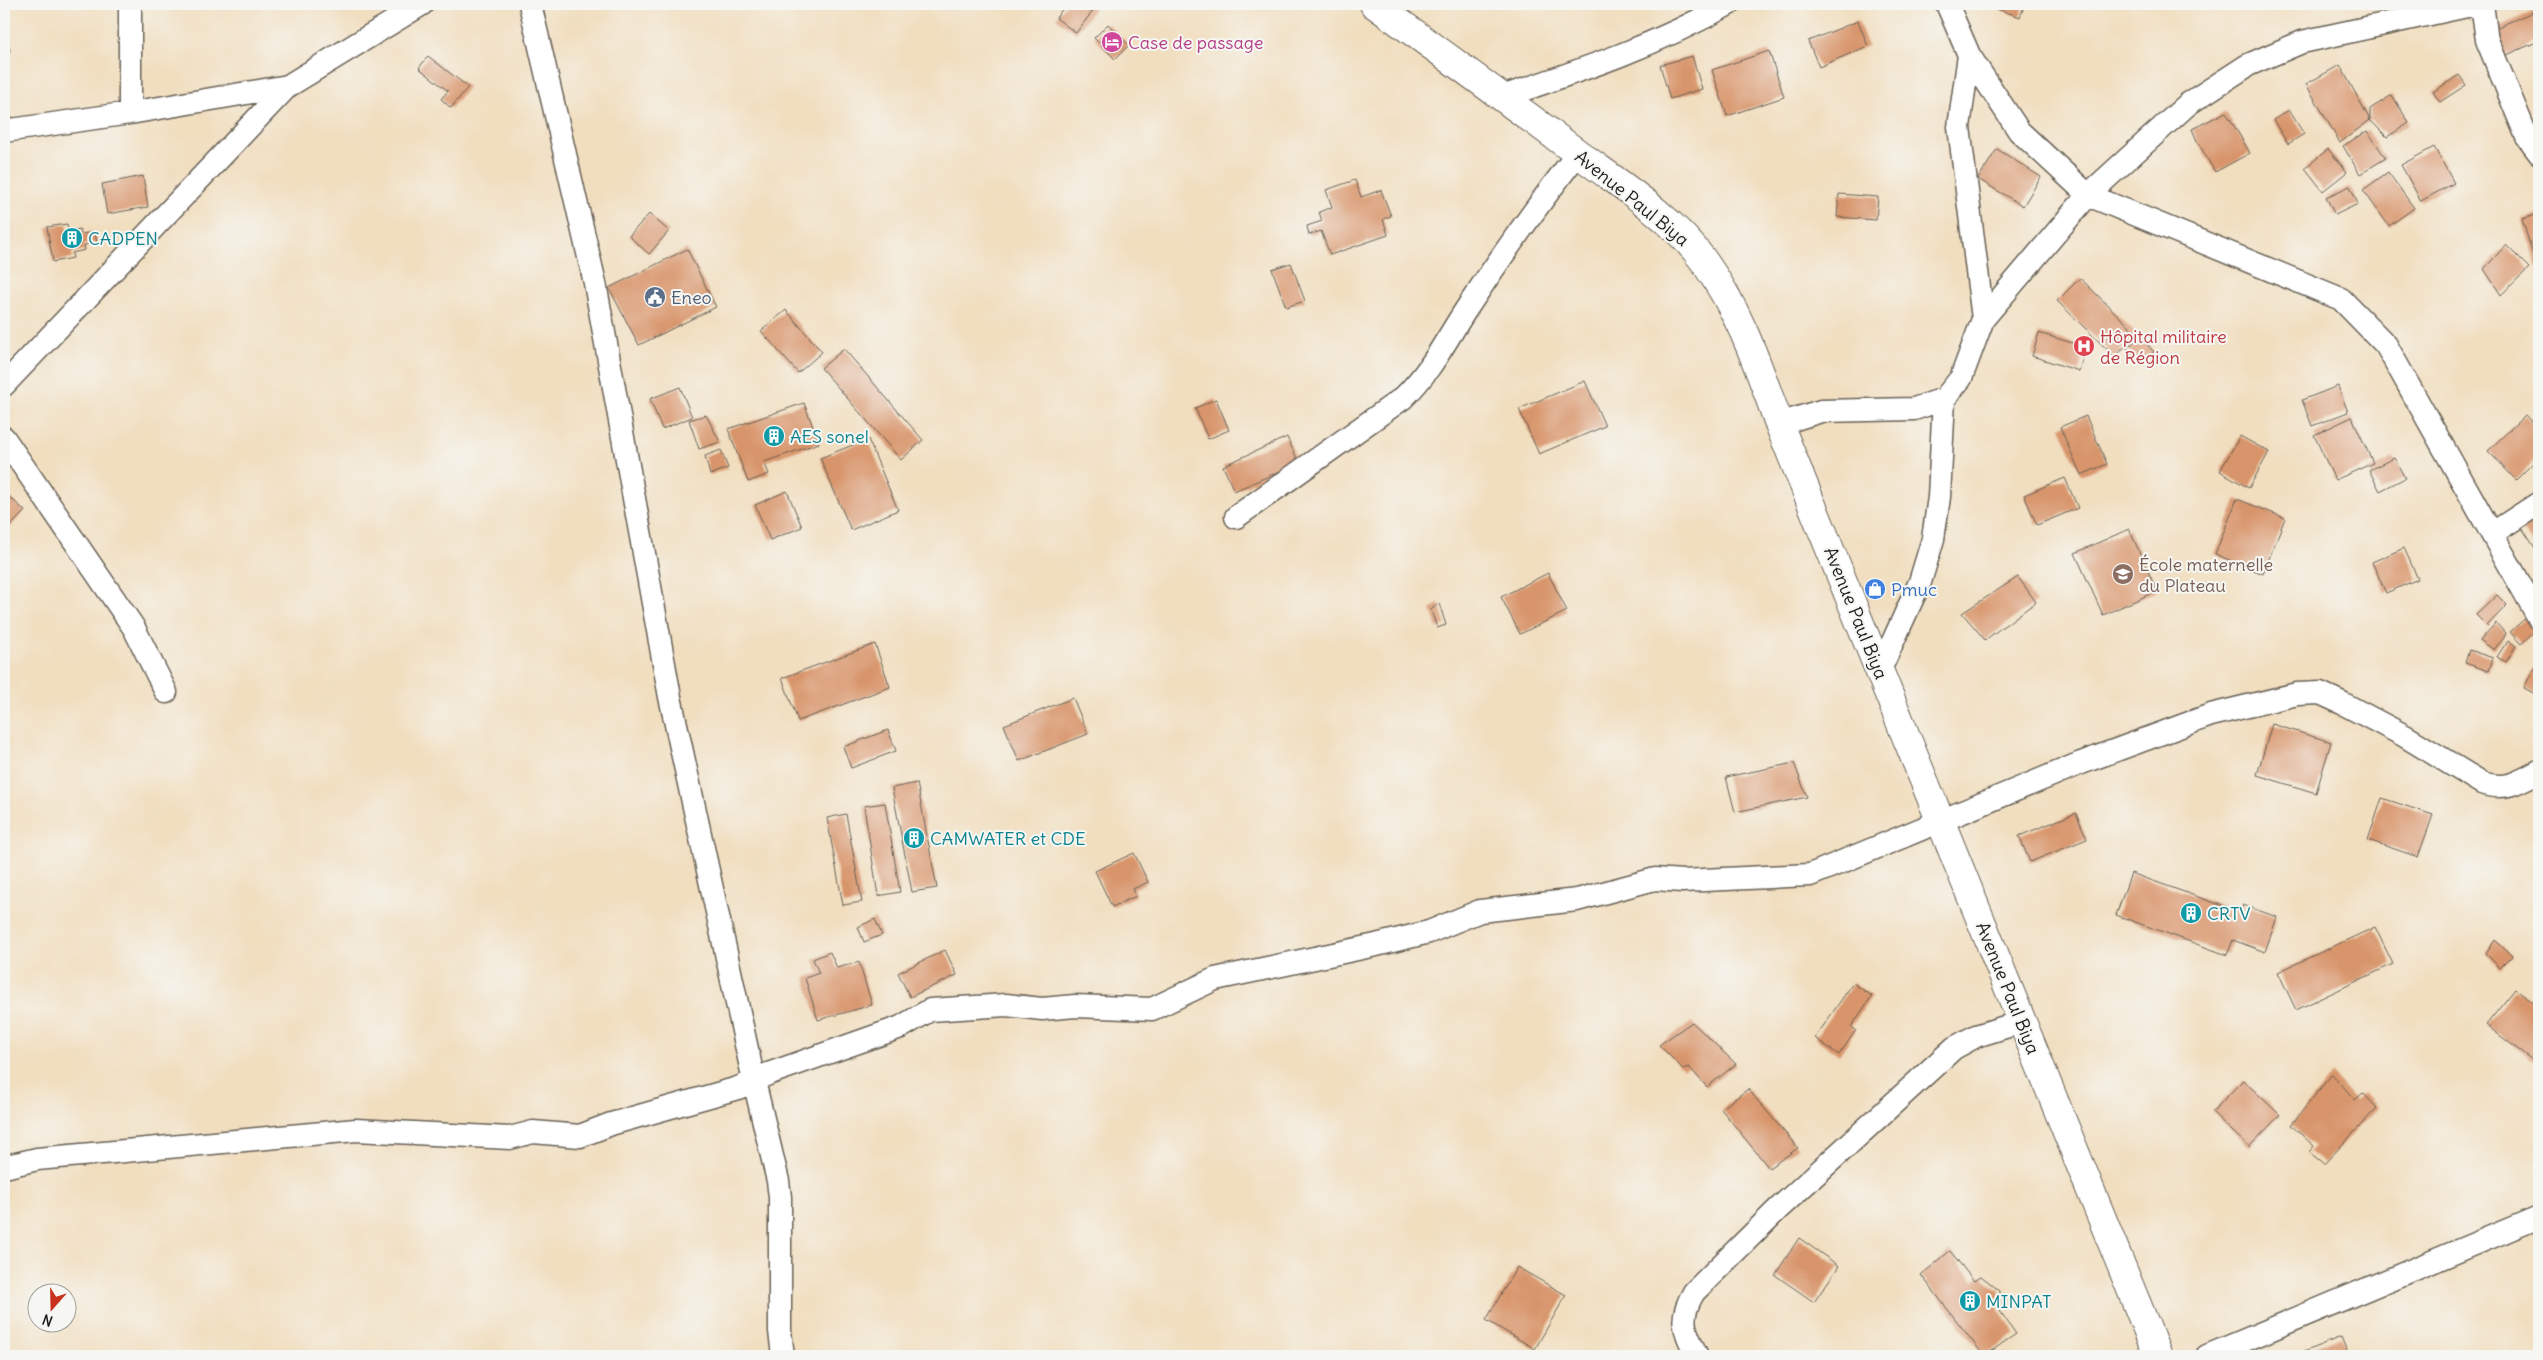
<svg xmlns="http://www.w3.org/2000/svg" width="2543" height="1360" font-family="Delius,sans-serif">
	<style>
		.building { fill: #d8946b }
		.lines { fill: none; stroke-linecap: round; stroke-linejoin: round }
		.minor-casing { stroke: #676055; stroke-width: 25 }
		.major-casing { stroke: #676055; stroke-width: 30 }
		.minor { stroke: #fff; stroke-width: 22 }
		.major { stroke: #fff; stroke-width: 28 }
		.labels { text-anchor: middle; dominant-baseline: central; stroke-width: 4; stroke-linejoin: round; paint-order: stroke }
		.hotel-label { font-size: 18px; fill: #b23c85; stroke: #f6f6f2; text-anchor: start }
		.street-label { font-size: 18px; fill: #1c1c1c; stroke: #f6f6f2 }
		.culture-label { font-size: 18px; fill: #0d838f; stroke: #f6f6f2; text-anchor: start }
		.service-label { font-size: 18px; fill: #4e5e75; stroke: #f6f6f2; text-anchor: start }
		.health-label { font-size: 18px; fill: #be3a42; stroke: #f6f6f2; text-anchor: start }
		.education-label { font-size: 18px; fill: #785e54; stroke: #f6f6f2; text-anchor: start }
		.shop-label { font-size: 18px; fill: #366cbe; stroke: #f6f6f2; text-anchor: start }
	</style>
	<rect width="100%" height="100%" fill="#f6f6f2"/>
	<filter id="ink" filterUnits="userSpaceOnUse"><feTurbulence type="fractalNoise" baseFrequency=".02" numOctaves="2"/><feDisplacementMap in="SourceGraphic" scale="10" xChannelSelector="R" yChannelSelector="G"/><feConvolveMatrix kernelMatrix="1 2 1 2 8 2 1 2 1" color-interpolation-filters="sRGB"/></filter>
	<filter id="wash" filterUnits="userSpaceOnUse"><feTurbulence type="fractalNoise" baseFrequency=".0096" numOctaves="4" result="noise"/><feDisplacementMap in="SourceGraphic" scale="20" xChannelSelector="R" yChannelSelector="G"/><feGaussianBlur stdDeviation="1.12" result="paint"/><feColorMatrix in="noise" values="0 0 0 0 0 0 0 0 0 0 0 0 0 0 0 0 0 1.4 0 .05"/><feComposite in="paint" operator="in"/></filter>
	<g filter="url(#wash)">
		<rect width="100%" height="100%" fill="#f1debf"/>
		<g id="blocks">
			<!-- building -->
			<path class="building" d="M1066 4H1098L1076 33 1056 18Z
				M1990 4H2025L2020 17 1989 6Z
				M2537 10 2539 41 2502 57 2491 30Z
				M1858 21 1868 46 1819 67 1808 41Z
				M1108 24 1129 45 1115 59 1094 38Z
				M4 26 10 51 4 52Z
				M1769 51 1784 97 1727 116 1712 70Z
				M428 56 468 87 451 108 441 99 448 91 419 68Z
				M1692 56 1702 89 1670 99 1660 65Z
				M2340 65 2370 120V109L2392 95 2409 123 2387 137 2370 120 2340 143 2306 84Z
				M2459 75 2466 85 2440 102 2433 92Z
				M2289 110 2304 134 2288 144 2273 120Z
				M2226 112 2250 153 2215 172 2197 141 2192 129Z
				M2367 131 2386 158 2360 174 2343 146Z
				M2434 147 2454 183 2421 201 2401 165Z
				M1997 149 2041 177 2023 206 1978 179Z
				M2328 149 2347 172 2323 191 2305 168Z
				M2388 172 2414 208 2389 226 2363 190Z
				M143 176 148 207 107 214 102 184Z
				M1355 180 1361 197 1381 190 1391 216 1383 219 1388 235 1330 255 1321 231 1309 235 1307 226 1322 221 1319 212 1332 207 1326 190Z
				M2350 186 2358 204 2335 215 2326 197Z
				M1839 194 1878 197 1876 220 1837 217Z
				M649 214 669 231 649 254 629 236Z
				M2539 214V268H2537L2522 219Z
				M67 224 68 231 80 229 81 234 95 232 97 243 84 245 85 250 72 253 73 258 53 262 47 227Z
				M2506 245 2529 268 2501 295 2484 269Z
				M687 249 716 307 639 345 609 288Z
				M1291 263 1305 301 1286 307 1272 269Z
				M2080 278 2137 334 2115 357 2057 301Z
				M786 310 822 352 798 373 761 331Z
				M2039 333 2086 347 2079 371 2032 356Z
				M2140 336 2154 352 2140 363 2127 348Z
				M844 349 923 440 901 460 821 368Z
				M1585 381 1605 426 1539 454 1519 409Z
				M2338 386 2348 412 2312 426 2302 400Z
				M680 387 692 417 662 429 650 399Z
				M1216 399 1229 430 1208 439 1195 408Z
				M804 403 819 443 764 462 769 474 748 482 728 429Z
				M706 415 720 442 699 449 689 420Z
				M2525 415 2539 430V457L2516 480 2488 451Z
				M2086 416 2107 464 2081 475 2060 427Z
				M2352 417 2373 463 2335 480 2314 435Z
				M2240 436 2269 452 2249 488 2220 471Z
				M1287 437 1299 463 1234 491 1223 466Z
				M868 439 898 510 851 530 820 458Z
				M721 450 728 468 710 475 705 456Z
				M2394 458 2405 478 2380 491 2369 470Z
				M2065 478 2078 508 2037 525 2024 495Z
				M787 491 802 527 770 540 755 505Z
				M4 492 25 511 6 531 4 528Z
				M2237 499 2285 518 2263 574 2215 554Z
				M2539 517V554L2522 528Z
				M2129 529 2157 591 2103 615 2075 553Z
				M2404 548 2418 579 2386 593 2372 562Z
				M1548 573 1567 611 1520 634 1501 597Z
				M2018 577 2036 602 1985 640 1962 613Z
				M2497 595 2507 605 2487 626 2476 615Z
				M1439 603 1446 625 1437 628 1431 610Z
				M2530 614 2539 627 2521 644 2510 632Z
				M2496 623 2506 634 2494 650 2480 640Z
				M2508 640 2516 646 2506 662 2497 657Z
				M875 644 890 687 798 721 782 678Z
				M2469 650 2493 658 2489 671 2465 663Z
				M2535 666 2539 668V696L2524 688Z
				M1073 698 1088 734 1019 761 1004 725Z
				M2272 724 2331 742 2316 793 2257 775Z
				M888 730 896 751 851 768 843 747Z
				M1794 763 1807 797 1735 812 1726 777Z
				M917 783 937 888 912 892 892 788Z
				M2382 798 2433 815 2418 857 2368 840Z
				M885 803 900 892 878 896 864 806Z
				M2076 813 2087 839 2030 862 2019 836Z
				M846 814 862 902 843 905 827 818Z
				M1134 853 1148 882 1133 889 1136 896 1112 907 1095 871Z
				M2131 873 2240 912 2243 905 2277 917 2265 952 2233 940 2227 955 2116 915Z
				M875 919 882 935 864 942 858 927Z
				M2375 927 2393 964 2296 1010 2278 972Z
				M2495 940 2512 956 2500 968 2486 954Z
				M945 950 957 975 910 997 898 973Z
				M830 952 837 968 859 962 872 1005 818 1020 805 978 819 973 813 959Z
				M1853 983 1872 996 1851 1027 1856 1030 1839 1055 1815 1038Z
				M2515 989 2539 1007V1060L2536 1063 2486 1025Z
				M1692 1022 1736 1064 1707 1087 1689 1067 1683 1069 1659 1045Z
				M2332 1074 2355 1100 2363 1093 2377 1108 2324 1164 2309 1152 2314 1146 2291 1125Z
				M2243 1080 2280 1115 2249 1147 2212 1112Z
				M1748 1089 1798 1148 1769 1168 1721 1109Z
				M1799 1238 1839 1266 1814 1302 1775 1275Z
				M1950 1251 1974 1281 1981 1276 2000 1291V1311L2016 1334 1984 1356 1921 1275Z
				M1517 1267 1566 1295 1535 1349 1486 1320Z
				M2341 1337 2349 1356H2305L2303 1352Z"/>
		</g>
	</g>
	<g filter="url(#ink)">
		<use href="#blocks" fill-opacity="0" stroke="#676055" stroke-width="1"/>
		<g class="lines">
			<!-- minor casing -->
			<g class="minor-casing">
				<path id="minor" d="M130 4V113
					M530 4 595 283 670 697 754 1081 778 1181 780 1197V1331L783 1356
					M1947 4 1969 55 2019 131 2088 195 2341 299 2386 345 2539 618
					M2482 4 2487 40 2527 137 2539 153
					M1969 55 1959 127 1983 319
					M1502 97C1582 70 1655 46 1729 4
					M4 131 130 113 288 86 422 4
					M4 385 288 86
					M1779 424 1821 411 1914 409 1944 399
					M4 438 134 628 166 692
					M1236 517 1403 398C1432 370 1445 341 1467 308 1502 255 1539 203 1578 153
					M2493 533 2539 503
					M1879 672 1920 582 1933 539 1939 497 1944 399 1961 378 1983 319 2088 195 2188 104 2248 65 2302 42 2476 4
					M4 1167 37 1159 356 1130 510 1138 533 1132 580 1136 611 1124 738 1088 768 1074 901 1027 930 1010 1006 1005 1042 1009 1075 1006 1152 1009 1215 979 1376 945 1429 932 1480 911 1577 900 1655 879 1682 881 1810 875 2081 763 2211 715 2297 694 2320 693 2342 703 2405 736 2482 783C2505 791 2519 782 2539 771
					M1697 1356C1684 1329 1678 1319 1694 1292L1777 1210 1954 1048 1976 1036 2021 1022
					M2207 1356 2539 1217"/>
			</g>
			<!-- major casing -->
			<g class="major-casing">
				<path id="major" d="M1374 4C1442 53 1509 102 1576 152 1618 183 1672 217 1703 260 1740 311 1758 366 1779 424L2158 1356"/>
			</g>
			<!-- minor -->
			<use href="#minor" class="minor"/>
			<!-- major -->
			<use href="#major" class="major"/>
		</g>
	</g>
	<!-- icons -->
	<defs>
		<g id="hotel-disc" transform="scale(1.125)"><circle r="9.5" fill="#d1479c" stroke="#f6f6f2"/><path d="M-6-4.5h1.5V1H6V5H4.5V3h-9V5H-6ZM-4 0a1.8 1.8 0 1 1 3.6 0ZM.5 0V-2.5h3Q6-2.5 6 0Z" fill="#fff"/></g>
		<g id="building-disc" transform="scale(1.125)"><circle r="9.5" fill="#0f9aa8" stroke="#f6f6f2"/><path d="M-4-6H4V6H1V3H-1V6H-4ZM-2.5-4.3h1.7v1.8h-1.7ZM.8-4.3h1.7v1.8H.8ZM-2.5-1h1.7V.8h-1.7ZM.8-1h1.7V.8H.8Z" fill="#fff"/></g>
		<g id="civic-disc" transform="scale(1.125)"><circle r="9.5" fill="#5c6f8a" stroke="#f6f6f2"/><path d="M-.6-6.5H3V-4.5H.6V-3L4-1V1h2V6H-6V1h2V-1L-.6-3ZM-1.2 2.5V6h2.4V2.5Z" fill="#fff"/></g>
		<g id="hospital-disc" transform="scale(1.125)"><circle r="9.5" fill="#e0444e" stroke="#f6f6f2"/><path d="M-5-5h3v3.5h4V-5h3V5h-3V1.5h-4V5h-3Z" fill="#fff"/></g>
		<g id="school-disc" transform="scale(1.125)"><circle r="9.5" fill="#8d6e63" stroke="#f6f6f2"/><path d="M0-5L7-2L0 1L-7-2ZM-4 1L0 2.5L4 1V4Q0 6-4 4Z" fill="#fff"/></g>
		<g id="shop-disc" transform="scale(1.125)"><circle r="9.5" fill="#3f7fe0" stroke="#f6f6f2"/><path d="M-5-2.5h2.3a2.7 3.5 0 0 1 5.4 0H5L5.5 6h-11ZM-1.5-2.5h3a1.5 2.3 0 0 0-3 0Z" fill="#fff"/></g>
	</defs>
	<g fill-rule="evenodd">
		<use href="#hotel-disc" x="1112" y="42"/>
		<use href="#building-disc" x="72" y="238"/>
		<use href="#civic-disc" x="655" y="297"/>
		<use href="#hospital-disc" x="2084" y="346"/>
		<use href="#building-disc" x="774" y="436"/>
		<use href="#school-disc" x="2123" y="574"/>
		<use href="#shop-disc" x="1875" y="589"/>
		<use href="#building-disc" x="914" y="838"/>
		<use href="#building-disc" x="2191" y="913"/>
		<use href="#building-disc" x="1970" y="1301"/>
	</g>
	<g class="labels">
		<!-- hotel labels -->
		<g class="hotel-label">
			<text x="1128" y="42">Case de passage</text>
		</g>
		<!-- street labels -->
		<g class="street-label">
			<text transform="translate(1632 198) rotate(39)">Avenue Paul Biya</text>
			<text transform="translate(1856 613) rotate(68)">Avenue Paul Biya</text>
			<text transform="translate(2008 988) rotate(68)">Avenue Paul Biya</text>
		</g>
		<!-- culture labels -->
		<g class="culture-label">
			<text x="88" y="238">CADPEN</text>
			<text x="790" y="436">AES sonel</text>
			<text x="930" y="838">CAMWATER et CDE</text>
			<text x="2207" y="913">CRTV</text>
			<text x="1986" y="1301">MINPAT</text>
		</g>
		<!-- service labels -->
		<g class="service-label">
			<text x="671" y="297">Eneo</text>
		</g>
		<!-- health labels -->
		<g class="health-label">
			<text x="2100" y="336">Hôpital militaire<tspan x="2100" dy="21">de Région</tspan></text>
		</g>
		<!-- education labels -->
		<g class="education-label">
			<text x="2139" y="564">École maternelle<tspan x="2139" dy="21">du Plateau</tspan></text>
		</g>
		<!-- shop labels -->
		<g class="shop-label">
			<text x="1891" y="589">Pmuc</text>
		</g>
	</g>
	<!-- margin -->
	<rect width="2543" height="1360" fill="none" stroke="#f6f6f2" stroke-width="20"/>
	<!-- north arrow -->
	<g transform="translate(52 1308) rotate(200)"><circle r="24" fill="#f6f6f2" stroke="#9f9f9c"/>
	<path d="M0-4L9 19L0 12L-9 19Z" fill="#c8321e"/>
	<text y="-8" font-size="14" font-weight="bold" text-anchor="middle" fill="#1c1c1c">N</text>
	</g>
</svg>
